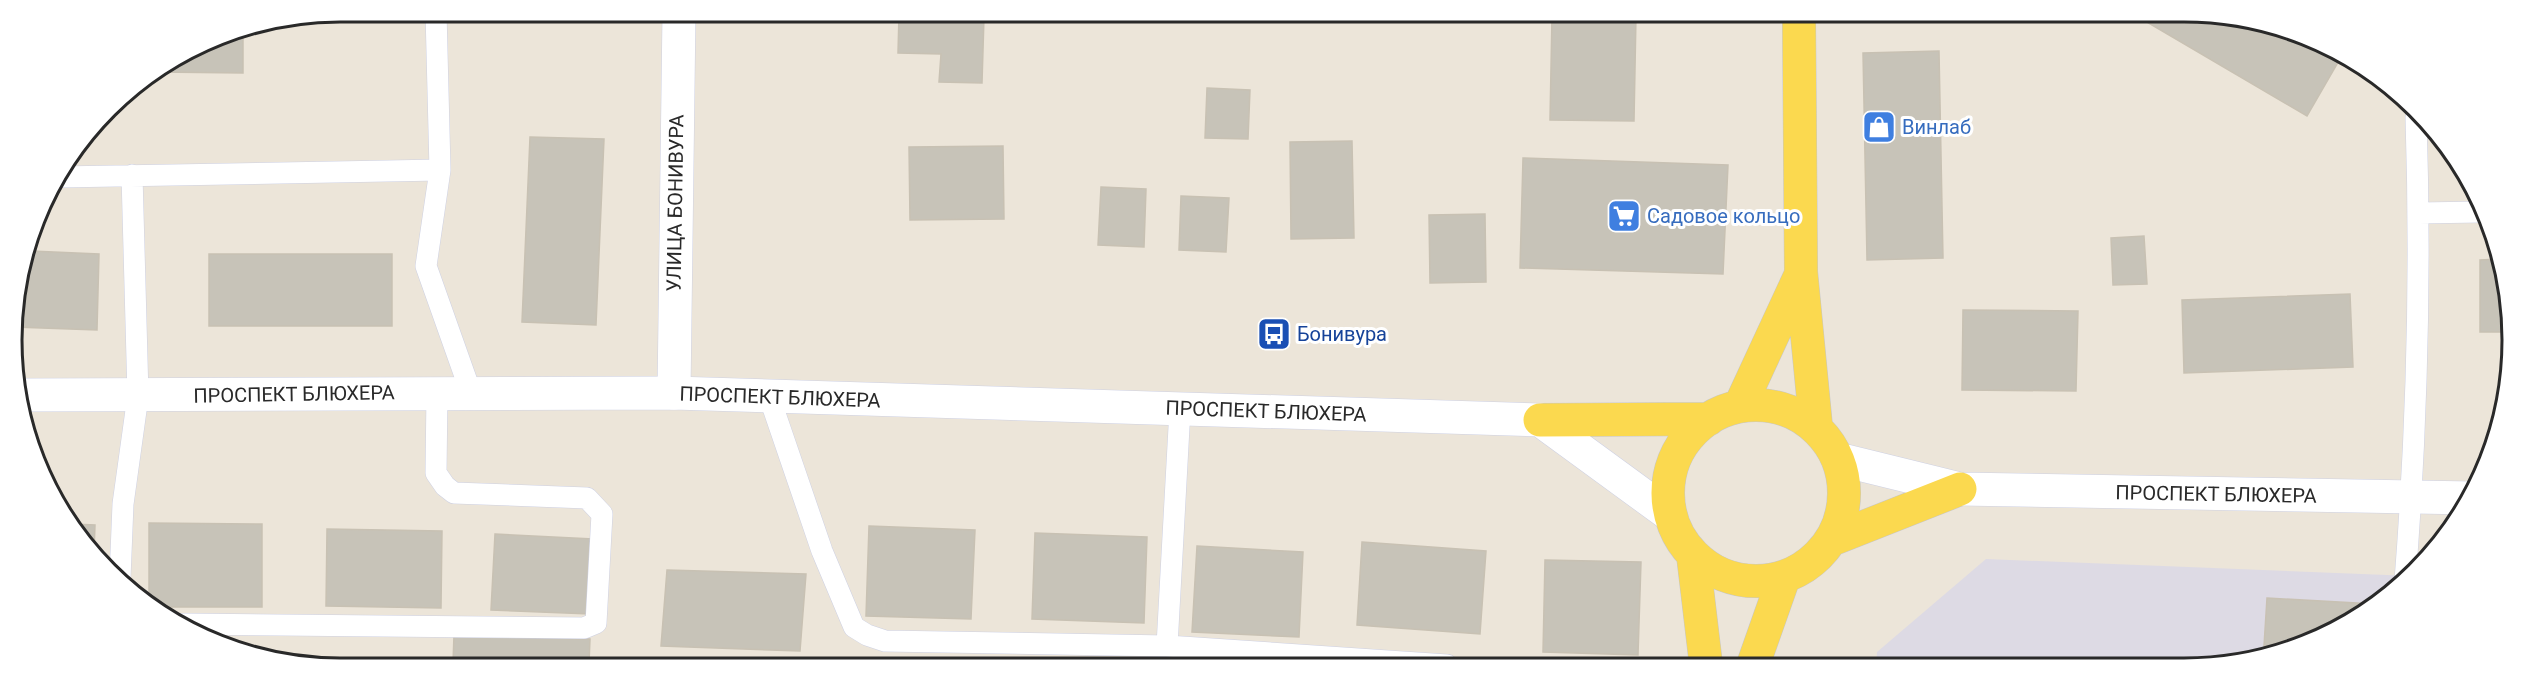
<svg xmlns="http://www.w3.org/2000/svg" width="2525" height="681" font-family="Roboto,sans-serif">
	<style>
		.industrial { fill: #dddae4 }
		.building { fill: #c7c3b8; stroke: #c8c1b3; stroke-width: 1.5 }
		.lines { fill: none; stroke-linecap: round; stroke-linejoin: round }
		.service-casing { stroke: #ced1e3; stroke-width: 22 }
		.minor-casing { stroke: #ced1e3; stroke-width: 34 }
		.tertiary-casing { stroke: #ced1e3; stroke-width: 34 }
		.secondary-casing { stroke: #ced1e3; stroke-width: 34 }
		.primary-casing { stroke: #c7c7c7; stroke-width: 34 }
		.service { stroke: #fff; stroke-width: 21 }
		.minor { stroke: #fff; stroke-width: 33 }
		.tertiary { stroke: #fff; stroke-width: 33 }
		.secondary { stroke: #fff; stroke-width: 33 }
		.primary { stroke: #fbd94f; stroke-width: 33 }
		.labels { text-anchor: middle; dominant-baseline: central; stroke-width: 6; stroke-linejoin: round; paint-order: stroke }
		.shop-label { font-size: 20px; fill: #366cbe; stroke: #fff; text-anchor: start }
		.street-label { font-size: 20px; fill: #292929; stroke: #fff }
		.transit-label { font-size: 20px; fill: #164399; stroke: #fff; text-anchor: start }
		.rim { fill: none; stroke: #292929; stroke-width: 3 }
	</style>
	<rect width="100%" height="100%" fill="#ece5d9"/>
	<!-- industrial -->
	<path class="industrial" d="M1986 559 2412 576 2329 635 2227 666H1876L1877 652Z"/>
	<!-- building -->
	<path class="building" d="M899 14 984 17 982 83 939 82 941 54 898 53Z
		M1552 16H1636L1634 121 1550 120Z
		M2140 18H2248L2341 57 2307 116Z
		M243 31V73L158 72 215 37Z
		M1939 51 1943 258 1867 260 1863 53Z
		M1207 88 1250 90 1248 139 1205 138Z
		M530 137 604 139 596 325 522 322Z
		M1352 141 1354 238 1291 239 1290 142Z
		M1003 146 1004 219 910 220 909 147Z
		M1523 158 1728 165 1723 274 1520 268Z
		M1101 187 1146 189 1144 247 1098 245Z
		M1181 196 1229 198 1226 252 1179 250Z
		M1485 214 1486 282 1430 283 1429 215Z
		M2144 236 2147 284 2113 285 2111 238Z
		M31 251 99 254 97 330 14 327 13 319Z
		M209 254H392V326H209Z
		M2500 259 2507 276V332H2480V260Z
		M2350 294 2353 367 2184 373 2182 300Z
		M1963 310 2078 311 2076 391 1962 390Z
		M149 523 262 524V607H151L149 605Z
		M72 524 95 525 94 553 80 540Z
		M869 526 975 530 971 619 866 616Z
		M327 529 442 531 441 608 326 606Z
		M1035 533 1147 537 1144 623 1032 619Z
		M495 534 593 539 590 614 491 610Z
		M1362 542 1486 551 1480 634 1357 625Z
		M1197 546 1303 552 1299 637 1192 632Z
		M1545 560 1641 562 1638 655 1543 652Z
		M667 570 806 574 800 651 661 646Z
		M2267 598 2373 604 2329 635 2288 648 2264 646Z
		M454 635 590 639 589 663H453Z"/>
	<g class="lines">
		<!-- service casing -->
		<g class="service-casing">
			<path id="service" d="M436 12 440 170 426 266 471 393
				M60 177 440 170
				M2419 213 2480 212
				M769 396 822 551 854 627 867 635 885 641 1167 646 1447 665
				M120 578 123 504 138 396 132 175
				M2405 581C2417 427 2421 271 2416 117
				M182 624 584 628 596 623 602 514 587 498 454 493 445 486 436 473 437 393
				M1167 646 1180 409"/>
		</g>
		<!-- minor casing -->
		<g class="minor-casing">
			<path id="minor" d="M674 393 679 13"/>
		</g>
		<!-- tertiary casing -->
		<g class="tertiary-casing">
			<path id="tertiary" d="M20 395 674 393 1540 420 1670 515"/>
		</g>
		<!-- secondary casing -->
		<g class="secondary-casing">
			<path id="secondary" d="M1838 459 1960 489 2472 498"/>
		</g>
		<!-- primary casing -->
		<g class="primary-casing">
			<path id="primary" d="M1799 17 1801 272 1816 427
				M1668 493a88 88 0 1 1 176 0a88 88 0 1 1-176 0Z
				M1740 406 1801 274
				M1540 420 1709 419
				M1831 540 1960 489
				M1693 555 1706 665
				M1753 665 1784 577"/>
		</g>
		<!-- service -->
		<use href="#service" class="service"/>
		<!-- minor -->
		<use href="#minor" class="minor"/>
		<!-- tertiary -->
		<use href="#tertiary" class="tertiary"/>
		<!-- secondary -->
		<use href="#secondary" class="secondary"/>
		<!-- primary -->
		<use href="#primary" class="primary"/>
	</g>
	<!-- icons -->
	<defs>
		<g id="shop-square" transform="scale(1.725)"><rect x="-9" y="-9" width="18" height="18" rx="4" fill="#3f7fe0" stroke="#fff"/><path d="M-5-2.5h2.3a2.7 3.5 0 0 1 5.4 0H5L5.5 6h-11ZM-1.5-2.5h3a1.5 2.3 0 0 0-3 0Z" fill="#fff"/></g>
		<g id="supermarket-square" transform="scale(1.725)"><rect x="-9" y="-9" width="18" height="18" rx="4" fill="#3f7fe0" stroke="#fff"/><path d="M-6-5.5h2.5l.6 2H6L4.5 2H-2.5L-4.4-4H-6ZM-1.5 3.2a1.3 1.3 0 1 0 .1 0ZM3 3.2a1.3 1.3 0 1 0 .1 0Z" fill="#fff"/></g>
		<g id="bus-square" transform="scale(1.725)"><rect x="-9" y="-9" width="18" height="18" rx="4" fill="#1a4fb4" stroke="#fff"/><path d="M-5-6H5V4H4V6H2V4H-2V6H-4V4H-5ZM-3.5-4V0h7V-4ZM-3.5 1.2v1.5H-2V1.2ZM2 1.2v1.5H3.5V1.2Z" fill="#fff"/></g>
	</defs>
	<g fill-rule="evenodd">
		<use href="#shop-square" x="1879" y="127"/>
		<use href="#supermarket-square" x="1624" y="216"/>
		<use href="#bus-square" x="1274" y="334"/>
	</g>
	<g class="labels">
		<!-- shop labels -->
		<g class="shop-label">
			<text x="1902" y="127">Винлаб</text>
			<text x="1647" y="216">Садовое кольцо</text>
		</g>
		<!-- street labels -->
		<g class="street-label">
			<text transform="translate(675 203) rotate(-89)">УЛИЦА БОНИВУРА</text>
			<text transform="translate(294 394) rotate(-1)">ПРОСПЕКТ БЛЮХЕРА</text>
			<text transform="translate(780 397) rotate(2)">ПРОСПЕКТ БЛЮХЕРА</text>
			<text transform="translate(1266 411) rotate(2)">ПРОСПЕКТ БЛЮХЕРА</text>
			<text transform="translate(2216 494) rotate(1)">ПРОСПЕКТ БЛЮХЕРА</text>
		</g>
		<!-- transit labels -->
		<g class="transit-label">
			<text x="1297" y="334">Бонивура</text>
		</g>
	</g>
	<!-- crop -->
	<path d="M0 0H2525V681H0ZM340 22H2184A318 318 0 0 1 2502 340V340A318 318 0 0 1 2184 658H340A318 318 0 0 1 22 340V340A318 318 0 0 1 340 22Z" fill="#fff" fill-rule="evenodd"/>
	<path class="rim" d="M340 22H2184A318 318 0 0 1 2502 340V340A318 318 0 0 1 2184 658H340A318 318 0 0 1 22 340V340A318 318 0 0 1 340 22Z"/>
</svg>
